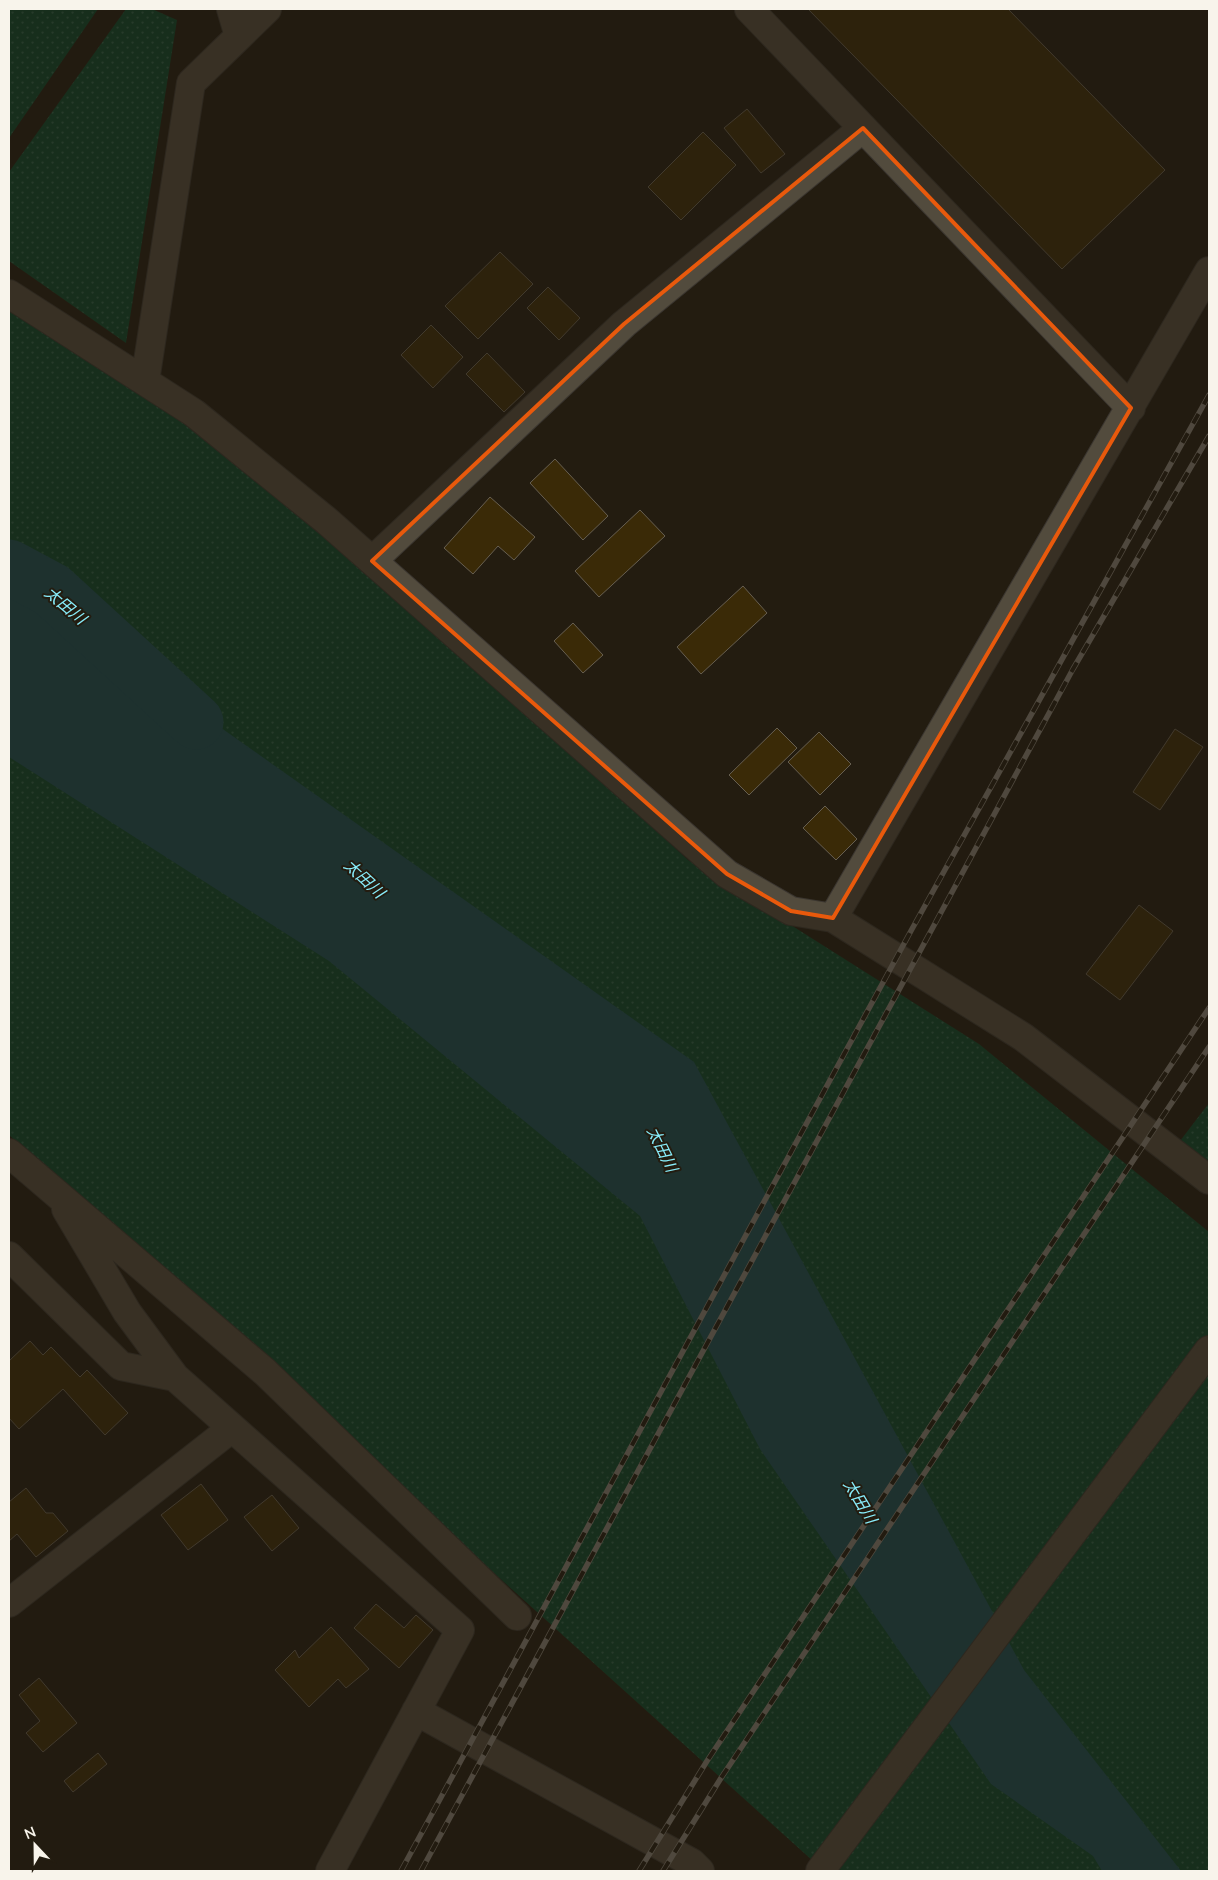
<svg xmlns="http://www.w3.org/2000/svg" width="1218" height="1880" font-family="Lato,'Noto Sans JP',sans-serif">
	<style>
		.grass { fill: url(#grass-dots) }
		.water { fill: #194c53 }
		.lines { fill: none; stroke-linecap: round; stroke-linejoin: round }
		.river { stroke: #194c53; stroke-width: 55 }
		.building { fill: #3a2a07; stroke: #675f51 }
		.minor-casing { stroke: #3b3630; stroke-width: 30 }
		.minor { stroke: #524b3d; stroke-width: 28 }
		.rail-casing { stroke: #857f75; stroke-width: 5.5 }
		.rail { stroke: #231c10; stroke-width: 4; stroke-dasharray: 11; stroke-linecap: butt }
		.marked { fill: none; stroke: #e8590c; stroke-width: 4; stroke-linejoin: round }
		.labels { text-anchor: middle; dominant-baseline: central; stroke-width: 4; stroke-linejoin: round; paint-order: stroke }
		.water-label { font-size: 16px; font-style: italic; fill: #88edfb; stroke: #231c10 }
	</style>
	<defs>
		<pattern id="grass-dots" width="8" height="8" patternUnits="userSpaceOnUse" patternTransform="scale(1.25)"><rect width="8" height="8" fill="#0a462b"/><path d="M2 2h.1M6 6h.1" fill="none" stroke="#2e614a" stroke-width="1.8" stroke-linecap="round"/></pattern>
	</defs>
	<rect width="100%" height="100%" fill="#231c10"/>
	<!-- grass -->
	<path class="grass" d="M9 9H98L9 138Z
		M126 9H152L177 20 126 343 9 261V172Z
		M9 300 267 472 688 860 979 1044 1209 1232V1871H824L9 1135Z
		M1209 1103V1163L1180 1141Z"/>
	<!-- water -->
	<path class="water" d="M9 578 694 1062 1024 1670 1181 1871H1102L1093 1856 991 1784 760 1449 640 1216 329 961 9 757Z"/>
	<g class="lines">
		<!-- river -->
		<path class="river" d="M9 567 52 590 196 722"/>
	</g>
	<!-- building -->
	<path class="building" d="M808 9H1008L1165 170 1062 269Z
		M747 109 785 154 761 173 724 128Z
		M703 132 736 165 681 220 648 187Z
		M500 252 533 284 478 339 445 306Z
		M548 287 580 318 559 340 527 308Z
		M431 325 463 357 433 388 401 355Z
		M487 353 525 392 504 412 466 374Z
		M555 459 608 516 583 540 530 483Z
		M490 497 535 537 514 560 498 546 473 574 444 548Z
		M640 510 665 536 599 597 575 571Z
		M743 586 767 613 701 674 677 647Z
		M573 623 603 655 583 673 554 641Z
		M777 728 797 748 749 795 729 775Z
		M1175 729 1203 747 1160 810 1133 792Z
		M819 732 851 764 820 795 788 762Z
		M825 806 857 839 836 860 803 828Z
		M1139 905 1173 931 1120 1000 1086 974Z
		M30 1341 43 1355 51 1347 80 1377 87 1370 128 1413 105 1435 63 1389 19 1429 9 1418V1361Z
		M201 1484 228 1520 188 1550 161 1515Z
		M26 1488 46 1513H53L68 1531 36 1557 17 1534 9 1541V1502Z
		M272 1495 299 1528 272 1551 244 1517Z
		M376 1604 404 1628 416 1615 433 1630 399 1668 354 1628Z
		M331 1627 369 1669 346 1688 338 1679 309 1707 275 1670 295 1650 299 1658Z
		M39 1678 77 1723 43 1752 26 1733 40 1721 19 1695Z
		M98 1753 107 1764 73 1792 64 1781Z"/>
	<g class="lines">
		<!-- minor casing -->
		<g class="minor-casing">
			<path id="minor" d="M231 9 239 36
				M749 9 1131 408
				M9 294 194 413 327 521 727 874 791 911 833 918 1023 1037 1209 1180
				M145 381 191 83 267 9
				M372 561 624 324 863 128
				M833 918 1209 271
				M9 1153 265 1372 517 1616
				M66 1209 127 1312 175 1377
				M9 1256 121 1366 175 1377 460 1630 330 1871
				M9 1603 232 1428
				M416 1711 692 1863 700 1871
				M820 1871 1209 1350"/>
		</g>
		<!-- minor -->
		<use href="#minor" class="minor"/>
		<!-- rail casing -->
		<g class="rail-casing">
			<path id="rail" d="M401 1871 912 929 1209 395
				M421 1871 1073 669 1209 436
				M639 1871 707 1761 1209 1008
				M663 1871 721 1778 1209 1047"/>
		</g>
		<!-- rail -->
		<use href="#rail" class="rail"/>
	</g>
	<!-- marked area -->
	<path d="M0 0H1218V1880H0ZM863 128 1131 408 833 918 791 911 727 874 372 561 624 324Z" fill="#231c10" fill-opacity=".55" fill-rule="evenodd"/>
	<path class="marked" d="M863 128 1131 408 833 918 791 911 727 874 372 561 624 324Z"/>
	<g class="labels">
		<!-- water labels -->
		<g class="water-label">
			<text transform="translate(66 605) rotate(40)">太田川</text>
			<text transform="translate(365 878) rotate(43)">太田川</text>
			<text transform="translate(663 1149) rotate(64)">太田川</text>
			<text transform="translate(861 1501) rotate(59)">太田川</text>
		</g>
	</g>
	<!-- border -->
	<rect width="1218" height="1880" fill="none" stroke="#f8f4eb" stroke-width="20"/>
	<!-- north arrow -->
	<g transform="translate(35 1845) rotate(338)" stroke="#231c10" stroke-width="4" paint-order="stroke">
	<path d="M0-4L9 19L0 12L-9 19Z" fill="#f8f4eb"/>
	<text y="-8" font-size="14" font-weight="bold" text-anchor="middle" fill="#f8f4eb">N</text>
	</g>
</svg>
